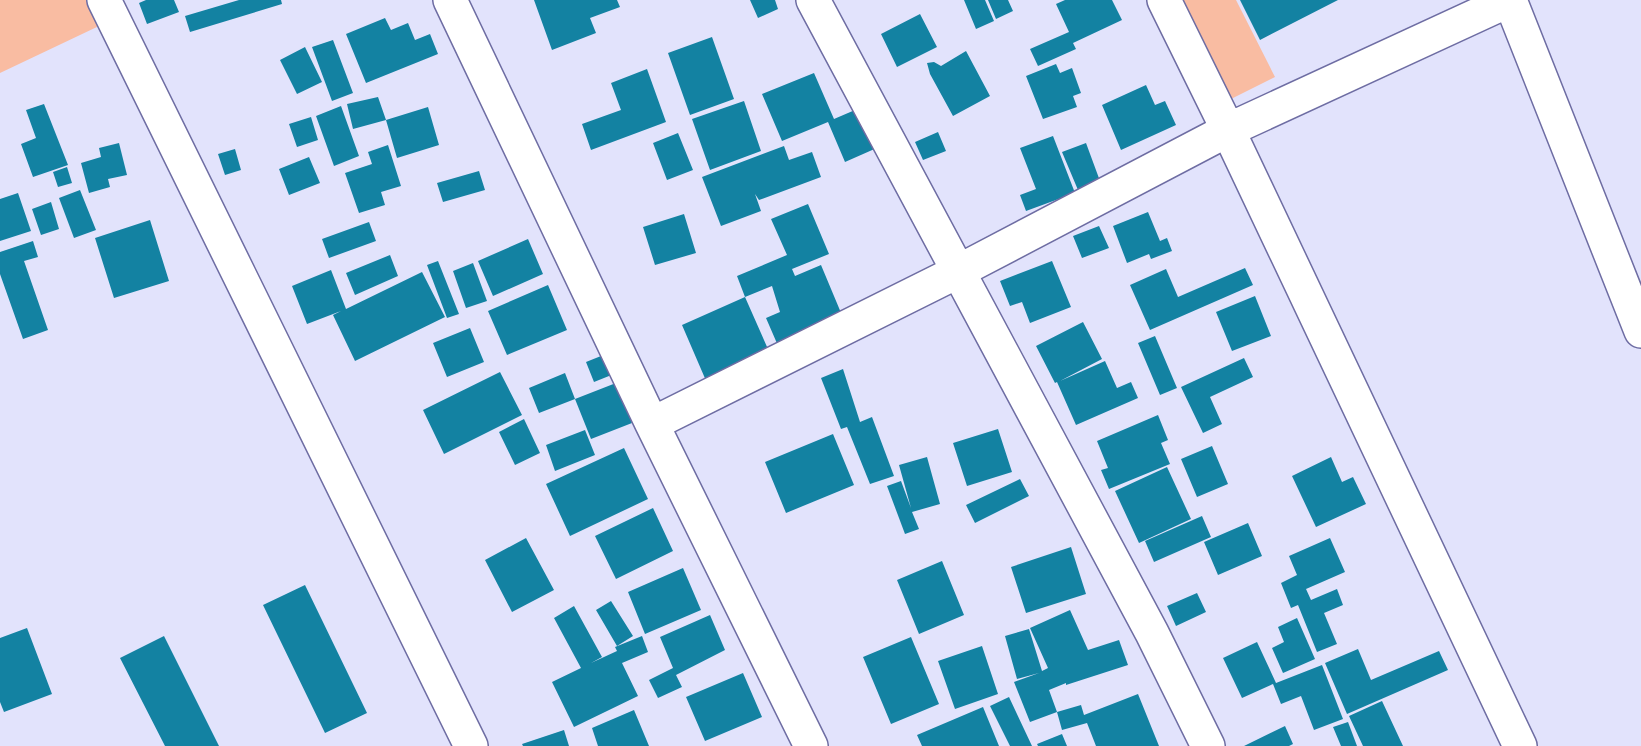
<svg xmlns="http://www.w3.org/2000/svg" width="1641" height="746" font-family="'Noto Sans',sans-serif">
	<style>
		.green { fill: #f9bca2 }
		.building { fill: #1382a2 }
		.lines { fill: none; stroke-linecap: round; stroke-linejoin: round }
		.minor-casing { stroke: #6e6da3; stroke-width: 36 }
		.minor { stroke: #fff; stroke-width: 33 }
	</style>
	<rect width="100%" height="100%" fill="#e2e3fc"/>
	<!-- green -->
	<path class="green" d="M0 0H86L99 26 0 73Z
		M1181 0H1236L1275 77 1229 100Z"/>
	<!-- building -->
	<path class="building" d="M146 0H174L179 12 147 24 139 3Z
		M239 0H281L282 4 190 32 185 16Z
		M534 0H617L620 7 590 18 596 33 552 50Z
		M750 0H775L778 9 758 18Z
		M964 0H985L994 21 976 29Z
		M988 0H1008L1013 11 996 19Z
		M1065 0H1112L1122 20 1073 43 1076 49 1038 66 1030 49 1069 32 1056 4Z
		M1240 0H1338L1260 40Z
		M920 14 937 47 897 67 881 34Z
		M385 18 391 30 408 23 415 40 430 34 438 54 366 83 346 34Z
		M712 37 734 99 690 115 668 53Z
		M333 40 353 93 332 101 312 47Z
		M305 47 322 82 297 94 280 60Z
		M966 51 990 96 953 116 930 74 927 63 934 62 941 66Z
		M1056 64 1060 73 1072 68 1081 93 1073 96 1077 107 1043 119 1026 76Z
		M647 69 666 122 591 150 582 124 621 110 611 83Z
		M814 73 834 119 862 107 879 147 845 162 828 122 782 141 762 94Z
		M1146 85 1155 105 1165 101 1176 125 1121 150 1102 105Z
		M378 97 386 120 353 129 347 104Z
		M744 101 761 151 710 170 692 119Z
		M44 104 68 165 33 177 21 144 36 138 26 110Z
		M341 106 359 156 334 166 316 116Z
		M428 107 439 145 397 158 386 120Z
		M311 117 318 140 297 147 289 124Z
		M938 132 946 151 923 160 915 142Z
		M678 133 693 170 667 180 653 143Z
		M1053 136 1075 193 1026 211 1020 195 1036 189 1020 148Z
		M119 143 127 175 108 179 110 187 89 193 81 163 101 157 99 148Z
		M1086 143 1100 181 1078 190 1062 152Z
		M388 145 401 186 381 192 385 205 359 213 345 173 372 164 368 152Z
		M784 146 789 160 812 152 821 177 759 200 755 194 761 211 721 226 702 177Z
		M235 149 241 170 225 175 218 154Z
		M309 157 320 183 289 195 279 169Z
		M67 167 72 183 58 187 53 172Z
		M479 171 485 190 443 202 437 183Z
		M80 190 96 230 74 238 59 198Z
		M18 193 31 231 0 241V199Z
		M51 202 59 229 41 235 32 209Z
		M808 204 829 254 792 269 795 276 821 265 844 320 779 348 766 318 780 312 772 286 745 297 771 356 707 383 682 325 745 297 737 276 787 255 771 219Z
		M1148 212 1160 241 1167 238 1172 251 1151 259 1149 254 1127 263 1113 226Z
		M684 214 696 253 655 265 643 227Z
		M150 220 169 281 114 298 95 238Z
		M369 222 376 241 329 258 322 239Z
		M1099 226 1109 248 1082 258 1073 236Z
		M528 239 543 274 493 296 478 261Z
		M33 241 38 257 24 261 48 330 23 339 0 274V252Z
		M390 255 398 276 355 295 346 273Z
		M438 261 459 314 447 318 427 265Z
		M1052 261 1071 307 1030 323 1022 302 1010 306 1000 281Z
		M473 263 487 301 466 308 453 271Z
		M1245 268 1253 285 1150 330 1130 285 1166 269 1178 297Z
		M331 270 346 309 422 272 445 317 355 361 333 315 341 311 307 324 292 286Z
		M548 285 567 330 507 355 488 311Z
		M1255 296 1271 336 1232 351 1216 312Z
		M1083 322 1102 359 1060 381 1105 361 1117 388 1131 382 1138 398 1076 425 1057 382 1055 383 1036 346Z
		M470 328 484 362 447 377 433 343Z
		M1155 336 1177 388 1160 395 1138 343Z
		M606 354 614 374 594 382 586 362Z
		M1244 358 1253 377 1210 397 1222 424 1203 433 1181 387Z
		M843 369 860 422 872 417 894 476 870 484 847 427 841 429 821 378Z
		M500 372 522 415 444 454 423 410Z
		M565 373 575 399 539 413 529 388Z
		M616 383 632 423 591 439 575 399Z
		M1158 415 1168 440 1161 443 1170 464 1109 489 1101 470 1108 468 1097 441Z
		M524 419 540 453 515 465 499 432Z
		M998 429 1012 472 967 486 953 443Z
		M585 430 595 455 555 471 546 445Z
		M833 434 854 485 786 513 765 462Z
		M1212 446 1228 484 1197 497 1181 459Z
		M624 448 648 499 570 536 546 484Z
		M927 457 940 504 912 512 919 529 905 534 887 486 901 481 911 508 899 465Z
		M1331 457 1342 482 1353 477 1366 504 1316 527 1292 476Z
		M1167 467 1191 519 1139 543 1115 491Z
		M1020 479 1029 496 975 523 966 505Z
		M653 508 673 551 616 579 595 536Z
		M1202 516 1211 537 1154 562 1145 541Z
		M1248 523 1262 556 1218 575 1204 542Z
		M526 538 554 590 512 612 485 560Z
		M1330 538 1345 572 1306 589 1311 600 1337 589 1343 605 1324 613 1337 644 1317 652 1298 605 1291 608 1281 583 1297 575 1289 556Z
		M1071 547 1086 594 1026 613 1011 567Z
		M942 561 964 615 919 634 897 580Z
		M683 568 701 610 645 634 628 592Z
		M305 585 367 713 325 733 263 605Z
		M1197 593 1206 612 1176 626 1167 606Z
		M611 601 633 636 617 646 596 610Z
		M574 606 602 657 591 663 617 651 615 647 642 636 648 652 622 663 638 696 574 727 552 682 581 668 554 618Z
		M1070 610 1088 650 1119 640 1128 665 1066 685V683L1049 690 1057 712 1030 722 1014 682 1039 673 1017 679 1005 636 1029 629 1042 671 1048 668 1030 628Z
		M710 615 725 650 676 675 682 687 658 698 649 680 673 668 660 637Z
		M1297 618 1315 659 1283 673 1272 648 1284 642 1278 627Z
		M27 628 52 694 4 712 0 702V638Z
		M164 636 219 746H165L120 658Z
		M911 637 939 704 891 724 863 657Z
		M1257 642 1276 683 1322 665 1343 719 1314 730 1301 696 1281 704 1273 684 1242 698 1223 658Z
		M982 646 998 694 955 709 938 661Z
		M1358 649 1371 680 1439 651 1448 670 1347 714 1325 663Z
		M743 673 762 717 705 741 686 697Z
		M1138 694 1159 746H1096L1087 723 1062 730 1057 712 1081 705 1084 715Z
		M1009 697 1032 746H1010L990 706Z
		M1382 701 1403 746H1363L1349 716Z
		M983 707 999 746H922L917 735Z
		M634 710 649 746H598L592 728Z
		M1348 722 1357 746H1341L1333 727Z
		M1285 726 1293 744 1289 746H1244Z
		M564 730 569 746H523L522 744Z
		M1062 734 1067 746H1038L1037 744Z"/>
	<g class="lines">
		<!-- minor casing -->
		<g class="minor-casing">
			<path id="minor" d="M104 0 471 746
				M450 0 652 424 811 746
				M813 0 1152 633 1208 746
				M1164 0 1228 130 1520 746
				M1510 0 1641 331
				M652 424 959 271 1228 130 1510 0"/>
		</g>
		<!-- minor -->
		<use href="#minor" class="minor"/>
	</g>
</svg>
